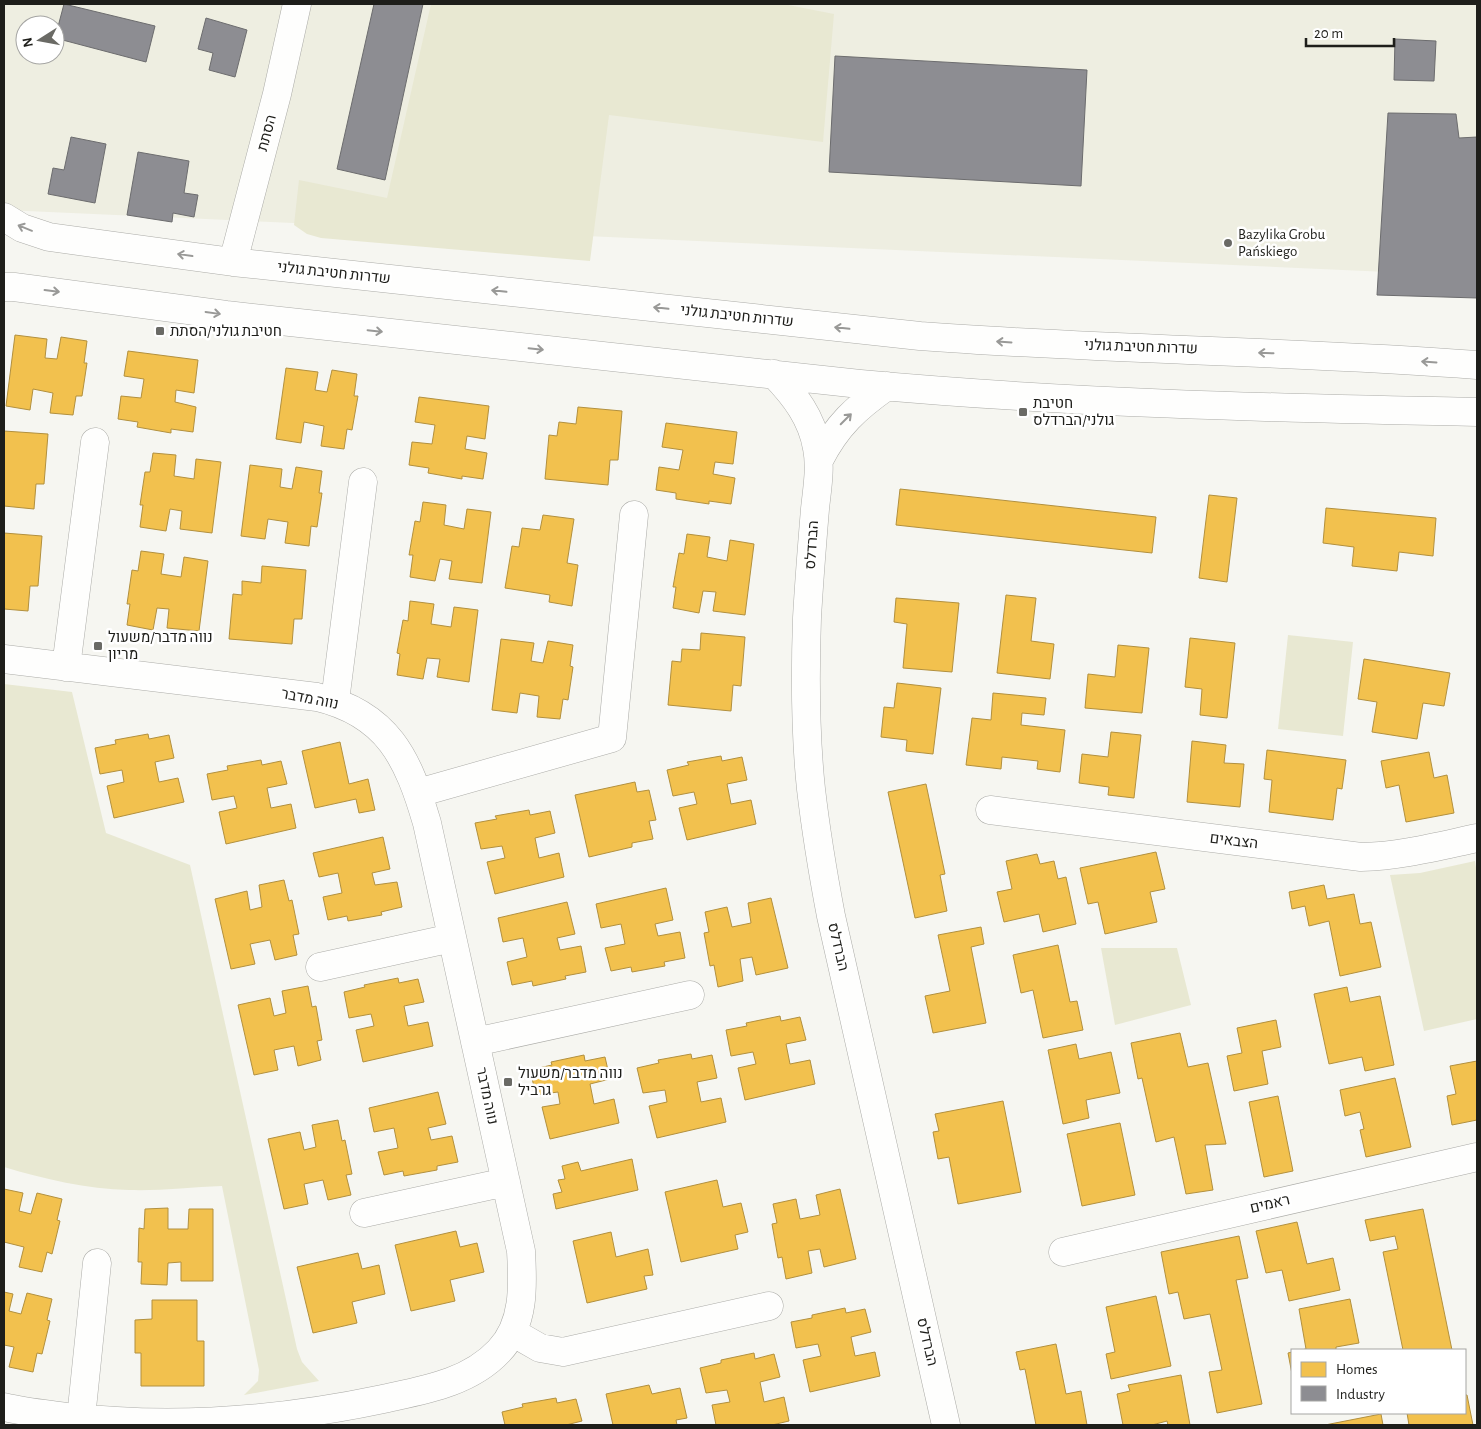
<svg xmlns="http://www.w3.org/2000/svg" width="1481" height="1429" font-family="'Alegreya Sans',Heebo,sans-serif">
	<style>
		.built { fill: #eeeee1; fill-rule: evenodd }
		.green { fill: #e8e8d2 }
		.homes { fill: #f2c14e; stroke: #b2903e }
		.industry { fill: #8d8d92; stroke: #6c6c6e }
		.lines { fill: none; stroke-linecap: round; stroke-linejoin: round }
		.minor-casing { stroke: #acaca8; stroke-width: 29 }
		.minor { stroke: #fefefd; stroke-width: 28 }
		.oneway { stroke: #999997 }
		.poi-dot { fill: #6a6a65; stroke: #fff; stroke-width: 2 }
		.labels { text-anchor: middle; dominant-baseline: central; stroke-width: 5; stroke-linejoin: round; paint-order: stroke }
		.street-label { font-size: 15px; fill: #1e1e1a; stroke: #fff }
		.poi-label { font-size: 15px; fill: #1e1e1a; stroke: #fff; text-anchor: start }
	</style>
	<rect width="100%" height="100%" fill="#f6f6f1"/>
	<!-- built -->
	<path class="built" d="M4 4H1477V276L4 210ZM25 25H55V55H25Z"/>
	<!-- green -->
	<path class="green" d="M431 4H783L834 14 823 142 609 115 590 261 321 238 307 234 294 225 299 180 387 198Z
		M1288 635 1353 642 1343 736 1278 729Z
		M4 684 72 692 106 833 190 865 297 1349 302 1362 319 1381 244 1395 258 1381 259 1370 222 1186C191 1187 160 1191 129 1190 87 1189 44 1179 4 1167Z
		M1475 861 1477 874V1019L1424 1031 1390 875 1420 873Z
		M1101 948H1177L1191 1005 1115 1025Z"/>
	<!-- homes -->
	<path class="homes" d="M15 335 47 339 45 358 57 359 61 337 87 341 84 363H87L82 396H76L73 415 50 413 53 393 33 389 30 410 6 406Z
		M128 351 198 360 194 393 176 390 175 402 196 407 193 432 171 429V433L137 427 138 422 118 419 121 396 141 398 144 379 124 376Z
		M286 368 318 372 315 390 327 392 332 370 357 374 354 396H358L352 430 347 429 344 449 321 446 324 426 304 422 301 443 276 439Z
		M419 397 489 406 485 439 467 436 465 449 487 453 483 479 462 476V479L428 473 429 468 409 465 412 442 432 444 435 425 415 422Z
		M578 407 622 411 618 460H610L608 485 545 479 549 435 557 436 559 422 576 424Z
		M666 423 737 432 733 464 715 462 713 474 735 478 731 504 709 501V504L676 499V493L656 490 659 467 679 470 683 450 662 447Z
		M4 431 48 434 44 484H36L34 509 4 506Z
		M153 453 176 455 174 476 194 479 196 459 221 462 212 533 180 529 182 511 170 509 166 531 140 527 143 505H140L145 472H150Z
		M250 465 282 469 280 487 292 489 296 467 322 471 319 493H322L317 527 311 526 309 546 285 543 288 522 268 519 265 539 241 536Z
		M900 489 1156 517 1152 553 896 525Z
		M1209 495 1237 498 1227 582 1199 578Z
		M423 502 446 505 444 525 464 529 467 509 491 512 482 583 449 579 452 561 440 559 435 581 410 577 413 555H409L415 521 420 522Z
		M1326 508 1436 518 1433 556 1399 552 1397 571 1352 566 1354 547 1323 543Z
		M543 515 574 519 567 563 578 565 572 606 549 602 550 595 505 588 512 546 519 547 522 528 540 530Z
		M4 533 42 536 38 586H30L28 611 4 609Z
		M687 534 710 537 707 557 727 561 730 540 754 544 745 615 713 611 716 592 703 591 699 613 673 608 676 587H673L679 553 684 554Z
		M141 551 164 554 161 574 181 577 184 557 208 561 199 631 167 628 169 609 157 608 153 630 127 625 130 604H127L132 570 138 571Z
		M262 566 306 570 302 619H294L292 644 229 639 233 594 242 595V581L261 583Z
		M1006 595 1036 598 1031 641 1054 644 1050 679 997 673Z
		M896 598 959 603 952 672 903 668 907 624 894 622Z
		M410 601 434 604 431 624 451 627 454 607 478 610 469 682 437 677 440 659 427 658 423 679 397 675 400 654 397 653 403 620 408 621Z
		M701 633 745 637 741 686 733 685 731 711 668 705 672 661 681 662 682 649 700 650Z
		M1190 638 1235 643 1227 718 1200 715 1202 689 1185 687Z
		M501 639 534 643 531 661 543 663 548 641 573 645 570 666 573 667 568 700 563 699 560 719 537 717 539 696 520 693 517 713 492 710Z
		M1118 645 1149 648 1142 713 1085 708 1088 674 1115 677Z
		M1364 659 1450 673 1444 706 1423 703 1417 739 1372 732 1377 702 1358 699Z
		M897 683 941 688 933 754 906 751 907 740 881 737 884 707 894 708Z
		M993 693 1046 698 1044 715 1022 713 1021 725 1065 730 1060 772 1037 769 1038 761 1002 757 1001 769 966 765 972 718 991 720Z
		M1111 732 1141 735 1134 798 1108 795 1109 787 1079 783 1082 754 1108 757Z
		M148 734 149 739 169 735 174 758 155 762 159 782 178 778 184 802 114 818 107 786 124 782 122 770 100 774 95 748 116 744 115 740Z
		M1192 741 1226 745 1224 763 1244 764 1240 807 1187 802Z
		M340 742 349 784 368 779 375 810 359 813 356 799 315 808 302 751Z
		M1267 750 1346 760 1342 789 1337 788 1333 820 1269 812 1272 780 1264 779Z
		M1429 752 1434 778 1447 775 1454 813 1406 822 1399 785 1386 788 1381 761Z
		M721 756 722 761 742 757 747 780 727 784 731 804 751 800 756 824 687 840 679 808 697 804 694 792 673 796 667 770 689 765 687 762Z
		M261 760 262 765 281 761 287 784 267 788 271 808 291 804 296 828 226 844 219 812 237 808 234 796 212 800 207 774 228 770 227 766Z
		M635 782 637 792 649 790 656 820 649 821 653 839 632 843V847L589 857 575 795Z
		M926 784 945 874 940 875 947 911 915 918 888 792Z
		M529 810 530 815 550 811 555 833 535 838 539 858 559 853 564 877 495 894 487 862 505 858 502 846 481 849 475 823 497 819 495 816Z
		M383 837 390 869 372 873 375 885 397 882 402 907 381 912 382 915 348 921 347 916 328 920 323 897 342 893 338 873 319 877 313 853Z
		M1156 852 1165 889 1150 892 1157 922 1105 934 1098 902 1088 904 1080 868Z
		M1037 854 1040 864 1054 861 1058 879 1066 877 1076 924 1043 932 1039 914 1004 922 997 892 1012 889 1006 861Z
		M284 880 289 901 292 900 299 934 293 935 297 955 275 960 270 940 250 944 255 964 231 969 215 899 247 891 250 910 262 907 259 885Z
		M1324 885 1327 899 1354 894 1360 924 1371 922 1381 967 1340 976 1329 921 1309 926 1305 906 1292 909 1289 892Z
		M666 888 673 920 655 924 658 936 680 932 685 958 664 962 665 966 632 972 631 967 611 971 605 948 625 944 621 924 601 928 596 904Z
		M771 898 788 968 756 975 752 957 740 959 743 981 718 987 714 965 710 966 704 933 709 932 705 912 727 907 732 927 751 923 748 903Z
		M567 902 575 934 557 938 560 950 581 946 586 972 565 976 566 979 533 986 532 981 512 985 507 962 527 957 523 938 503 942 498 918Z
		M981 927 984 944 971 947 986 1023 933 1033 925 996 950 991 938 935Z
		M1058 945 1070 1002 1077 1001 1083 1030 1043 1038 1033 990 1021 993 1013 955Z
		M398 978 399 983 418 979 424 1002 404 1006 408 1026 428 1022 433 1046 363 1062 356 1030 374 1026 371 1014 349 1018 344 992 365 987 364 985Z
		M308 986 312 1007 316 1006 322 1040 317 1041 321 1060 298 1066 294 1046 274 1050 278 1070 254 1075 238 1005 270 998 274 1016 286 1013 282 991Z
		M1347 987 1350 1002 1380 996 1394 1065 1365 1071 1362 1057 1329 1064 1314 994Z
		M780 1016 781 1021 800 1017 806 1040 786 1044 790 1064 810 1060 815 1084 745 1100 738 1068 756 1064 753 1052 731 1056 726 1030 747 1026 746 1023Z
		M1276 1020 1281 1047 1262 1051 1268 1084 1234 1091 1227 1056 1242 1053 1237 1028Z
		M1180 1033 1188 1067 1208 1063 1226 1144 1205 1145 1213 1190 1186 1194 1174 1137 1156 1142 1142 1078 1138 1079 1131 1043Z
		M1076 1044 1079 1059 1111 1052 1120 1093 1086 1100 1089 1118 1063 1124 1048 1050Z
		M691 1054 692 1059 712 1055 717 1078 697 1082 701 1102 721 1098 726 1122 657 1138 649 1106 667 1102 665 1090 643 1093 637 1068 659 1063 658 1060Z
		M584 1055 585 1061 605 1057 610 1079 590 1084 594 1104 614 1099 619 1123 550 1139 542 1107 560 1104 558 1092 536 1095 530 1070 552 1065 551 1062Z
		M1477 1061V1120L1452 1125 1447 1096 1456 1094 1450 1066Z
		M1395 1078 1411 1147 1366 1157 1360 1130 1364 1129 1360 1112 1345 1116 1340 1090Z
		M438 1092 446 1124 428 1128 431 1140 452 1136 458 1162 437 1166V1170L404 1176 403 1171 384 1175 378 1152 398 1148 394 1128 374 1132 369 1108Z
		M1278 1096 1293 1171 1264 1177 1249 1102Z
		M1003 1101 1021 1192 958 1204 949 1157 938 1159 933 1132 939 1131 935 1114Z
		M338 1120 342 1141 345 1140 352 1174 346 1175 351 1195 328 1200 323 1180 304 1184 308 1204 284 1209 268 1139 300 1132 304 1150 316 1147 312 1125Z
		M1120 1123 1135 1195 1082 1206 1067 1134Z
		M632 1159 638 1190 556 1209 553 1194 562 1192 558 1180 565 1179 562 1166 578 1162 581 1171Z
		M717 1180 723 1207 741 1203 748 1232 735 1235 738 1249 681 1262 665 1192Z
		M4 1189 23 1193 19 1211 31 1214 37 1193 62 1199 57 1220 60 1221 52 1254 47 1252 42 1272 19 1267 24 1247 4 1242V1244Z
		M840 1189 856 1259 824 1267 820 1249 808 1251 812 1273 786 1279 782 1257 778 1258 772 1224 777 1223 773 1204 796 1199 800 1219 820 1215 816 1195Z
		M168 1208V1229H188L189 1209H213V1281H181V1262L168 1263 167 1285 141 1284 142 1262H138L139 1228 144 1229 145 1209Z
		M1423 1209 1452 1350H1403L1383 1252 1398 1249 1395 1236 1370 1241 1365 1220Z
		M1297 1222 1307 1264 1333 1258 1340 1290 1289 1301 1282 1270 1266 1273 1256 1231Z
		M456 1231 460 1247 477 1243 484 1272 450 1280 455 1301 411 1311 395 1245Z
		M611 1232 616 1257 648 1249 653 1275 644 1276 647 1289 587 1303 573 1241Z
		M1239 1236 1248 1278 1236 1280 1262 1404 1217 1413 1209 1372 1222 1370 1210 1314 1184 1319 1178 1292 1169 1294 1161 1252Z
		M358 1253 362 1269 379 1265 385 1294 352 1302 357 1323 313 1333 297 1267Z
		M4 1292 13 1294 9 1311 21 1314 27 1293 52 1299 47 1320 50 1321 42 1354 37 1353 33 1372 9 1367 14 1347 4 1345Z
		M1156 1296 1171 1366 1111 1379 1106 1354 1115 1352 1106 1307Z
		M1350 1299 1359 1343 1336 1347V1350H1301L1306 1349 1299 1309Z
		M152 1300H197V1341H204V1386H141V1353H135V1320L152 1319Z
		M845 1308 846 1313 865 1309 871 1332 851 1337 855 1356 875 1352 880 1376 810 1392 803 1360 821 1356 818 1344 796 1348 791 1322 812 1318V1315Z
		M1056 1344 1066 1394 1081 1391 1087 1425H1036L1025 1369 1020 1370 1016 1352Z
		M1292 1352V1374L1288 1353Z
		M754 1353 755 1359 774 1354 780 1377 760 1382 764 1402 784 1397 789 1421 772 1425H716L712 1405 730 1402 727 1390 706 1393 700 1368 721 1363V1360Z
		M1181 1375 1190 1425H1168L1167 1421 1152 1425H1123L1117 1394 1130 1391 1128 1385Z
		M649 1385 652 1394 680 1388 687 1418 676 1420 677 1425H613L606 1394Z
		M1465 1395H1467L1473 1425H1409L1407 1413H1465Z
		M556 1398 557 1403 576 1399 582 1421 566 1425H505L502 1412 523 1407 522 1404Z
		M1381 1414 1383 1425H1325Z"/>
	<!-- industry -->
	<path class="industry" d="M64 4 155 26 146 62 55 38Z
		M374 4H423L385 180 337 169Z
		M206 18 247 30 235 77 209 70 213 53 198 49Z
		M1395 39 1436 41 1434 81 1394 80Z
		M835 56 1087 70 1081 186 829 172Z
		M1388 113 1456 114 1459 138 1477 137V298L1377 295Z
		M71 137 106 144 95 203 48 194 53 168 64 170Z
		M138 152 189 161 184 193 198 195 194 217 173 213 172 222 127 215Z"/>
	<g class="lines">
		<!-- minor casing -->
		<g class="minor-casing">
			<path id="minor" d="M4 217 22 228 49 237 233 262 920 336C1105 350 1292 351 1477 365
				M233 262 277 94 297 4
				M4 287H14L226 315 860 384C1065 403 1271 408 1477 412
				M774 374C795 396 812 418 817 448 821 468 817 489 815 509 812 545 809 582 807 618 805 675 805 732 811 789 816 832 823 874 831 916L946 1425
				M819 460C837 425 856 408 887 386
				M4 659 317 697C388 714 408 758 427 823L521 1251C523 1285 525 1324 499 1351 469 1383 424 1390 383 1399 279 1421 173 1429 67 1417 46 1414 25 1412 4 1407
				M66 667 95 442
				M335 701 363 482
				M418 793 612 738 634 515
				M990 810 1361 857C1401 856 1439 846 1477 838
				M320 967 452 938
				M475 1042 690 995
				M364 1213 506 1182
				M1063 1252 1477 1157
				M512 1332 540 1348 563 1352 769 1306
				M81 1418 97 1263"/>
		</g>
		<!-- minor -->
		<use href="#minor" class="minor"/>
	</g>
	<!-- one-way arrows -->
	<defs><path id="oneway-shaft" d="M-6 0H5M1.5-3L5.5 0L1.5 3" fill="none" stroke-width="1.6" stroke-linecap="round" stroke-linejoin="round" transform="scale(1.25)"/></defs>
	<g class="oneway">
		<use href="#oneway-shaft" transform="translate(25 228) rotate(-158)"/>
		<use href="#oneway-shaft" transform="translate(185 255) rotate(-172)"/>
		<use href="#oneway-shaft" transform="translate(52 291) rotate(7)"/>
		<use href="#oneway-shaft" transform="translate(499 291) rotate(-174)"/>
		<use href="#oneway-shaft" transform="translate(661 308) rotate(-174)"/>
		<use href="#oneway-shaft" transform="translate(213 313) rotate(8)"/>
		<use href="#oneway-shaft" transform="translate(842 328) rotate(-174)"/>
		<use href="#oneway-shaft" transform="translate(375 331) rotate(6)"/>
		<use href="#oneway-shaft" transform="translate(1004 342) rotate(-176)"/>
		<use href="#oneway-shaft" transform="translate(536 349) rotate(6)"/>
		<use href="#oneway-shaft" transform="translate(1266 353) rotate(-178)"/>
		<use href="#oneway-shaft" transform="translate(1429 362) rotate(-176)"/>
		<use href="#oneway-shaft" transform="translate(846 419) rotate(-45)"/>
	</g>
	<!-- markers -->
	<g class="poi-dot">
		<circle cx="1228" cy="243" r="5"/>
		<rect x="155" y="326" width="10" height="10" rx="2.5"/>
		<rect x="1018" y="407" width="10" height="10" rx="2.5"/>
		<rect x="93" y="641" width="10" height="10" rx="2.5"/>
		<rect x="503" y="1077" width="10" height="10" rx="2.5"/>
	</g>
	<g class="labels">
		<!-- street labels -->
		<g class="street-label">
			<text transform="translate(267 133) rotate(-75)">הסתת</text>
			<text transform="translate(334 273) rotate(6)">שדרות חטיבת גולני</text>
			<text transform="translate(737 316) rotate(6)">שדרות חטיבת גולני</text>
			<text transform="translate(1141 347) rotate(2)">שדרות חטיבת גולני</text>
			<text transform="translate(812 545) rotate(-86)">הברדלס</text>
			<text transform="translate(310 699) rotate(11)">נווה מדבר</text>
			<text transform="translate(1234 841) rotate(7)">הצבאים</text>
			<text transform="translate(838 947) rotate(77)">הברדלס</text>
			<text transform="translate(487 1096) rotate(78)">נווה מדבר</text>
			<text transform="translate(1270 1204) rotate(-13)">ראמים</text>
			<text transform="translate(927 1342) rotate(77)">הברדלס</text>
		</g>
		<!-- poi labels -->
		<g class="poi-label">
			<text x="1238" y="234">Bazylika Grobu<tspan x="1238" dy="17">Pańskiego</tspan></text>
			<text x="170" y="331">חטיבת גולני/הסתת</text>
			<text x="1033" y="403">חטיבת<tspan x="1033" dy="17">גולני/הברדלס</tspan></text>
			<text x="108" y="637">נווה מדבר/משעול<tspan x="108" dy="17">מריון</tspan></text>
			<text x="518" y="1073">נווה מדבר/משעול<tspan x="518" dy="17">גרביל</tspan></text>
		</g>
	</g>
	<!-- border -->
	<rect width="1481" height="1429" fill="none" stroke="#1e1e1a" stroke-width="10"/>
	<!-- legend -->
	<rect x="1291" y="1349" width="175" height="65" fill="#ffffff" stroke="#a5a5a3"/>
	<rect x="1301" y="1362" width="25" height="15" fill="#f2c14e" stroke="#a5a5a3"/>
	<text x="1336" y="1374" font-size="15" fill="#1e1e1a">Homes</text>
	<rect x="1301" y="1386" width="25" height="15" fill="#8d8d92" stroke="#a5a5a3"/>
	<text x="1336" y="1399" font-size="15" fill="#1e1e1a">Industry</text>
	<!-- north arrow -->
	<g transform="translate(40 40) rotate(259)"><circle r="24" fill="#ffffff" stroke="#a5a5a3"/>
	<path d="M0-4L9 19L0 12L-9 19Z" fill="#6a6a65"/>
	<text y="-8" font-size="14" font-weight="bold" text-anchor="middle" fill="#1e1e1a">N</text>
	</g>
	<!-- scale -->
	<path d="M1306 38v8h88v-8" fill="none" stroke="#1e1e1a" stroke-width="2.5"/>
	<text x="1314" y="38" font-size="15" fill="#1e1e1a" stroke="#ffffff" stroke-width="4" paint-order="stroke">20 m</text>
</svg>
